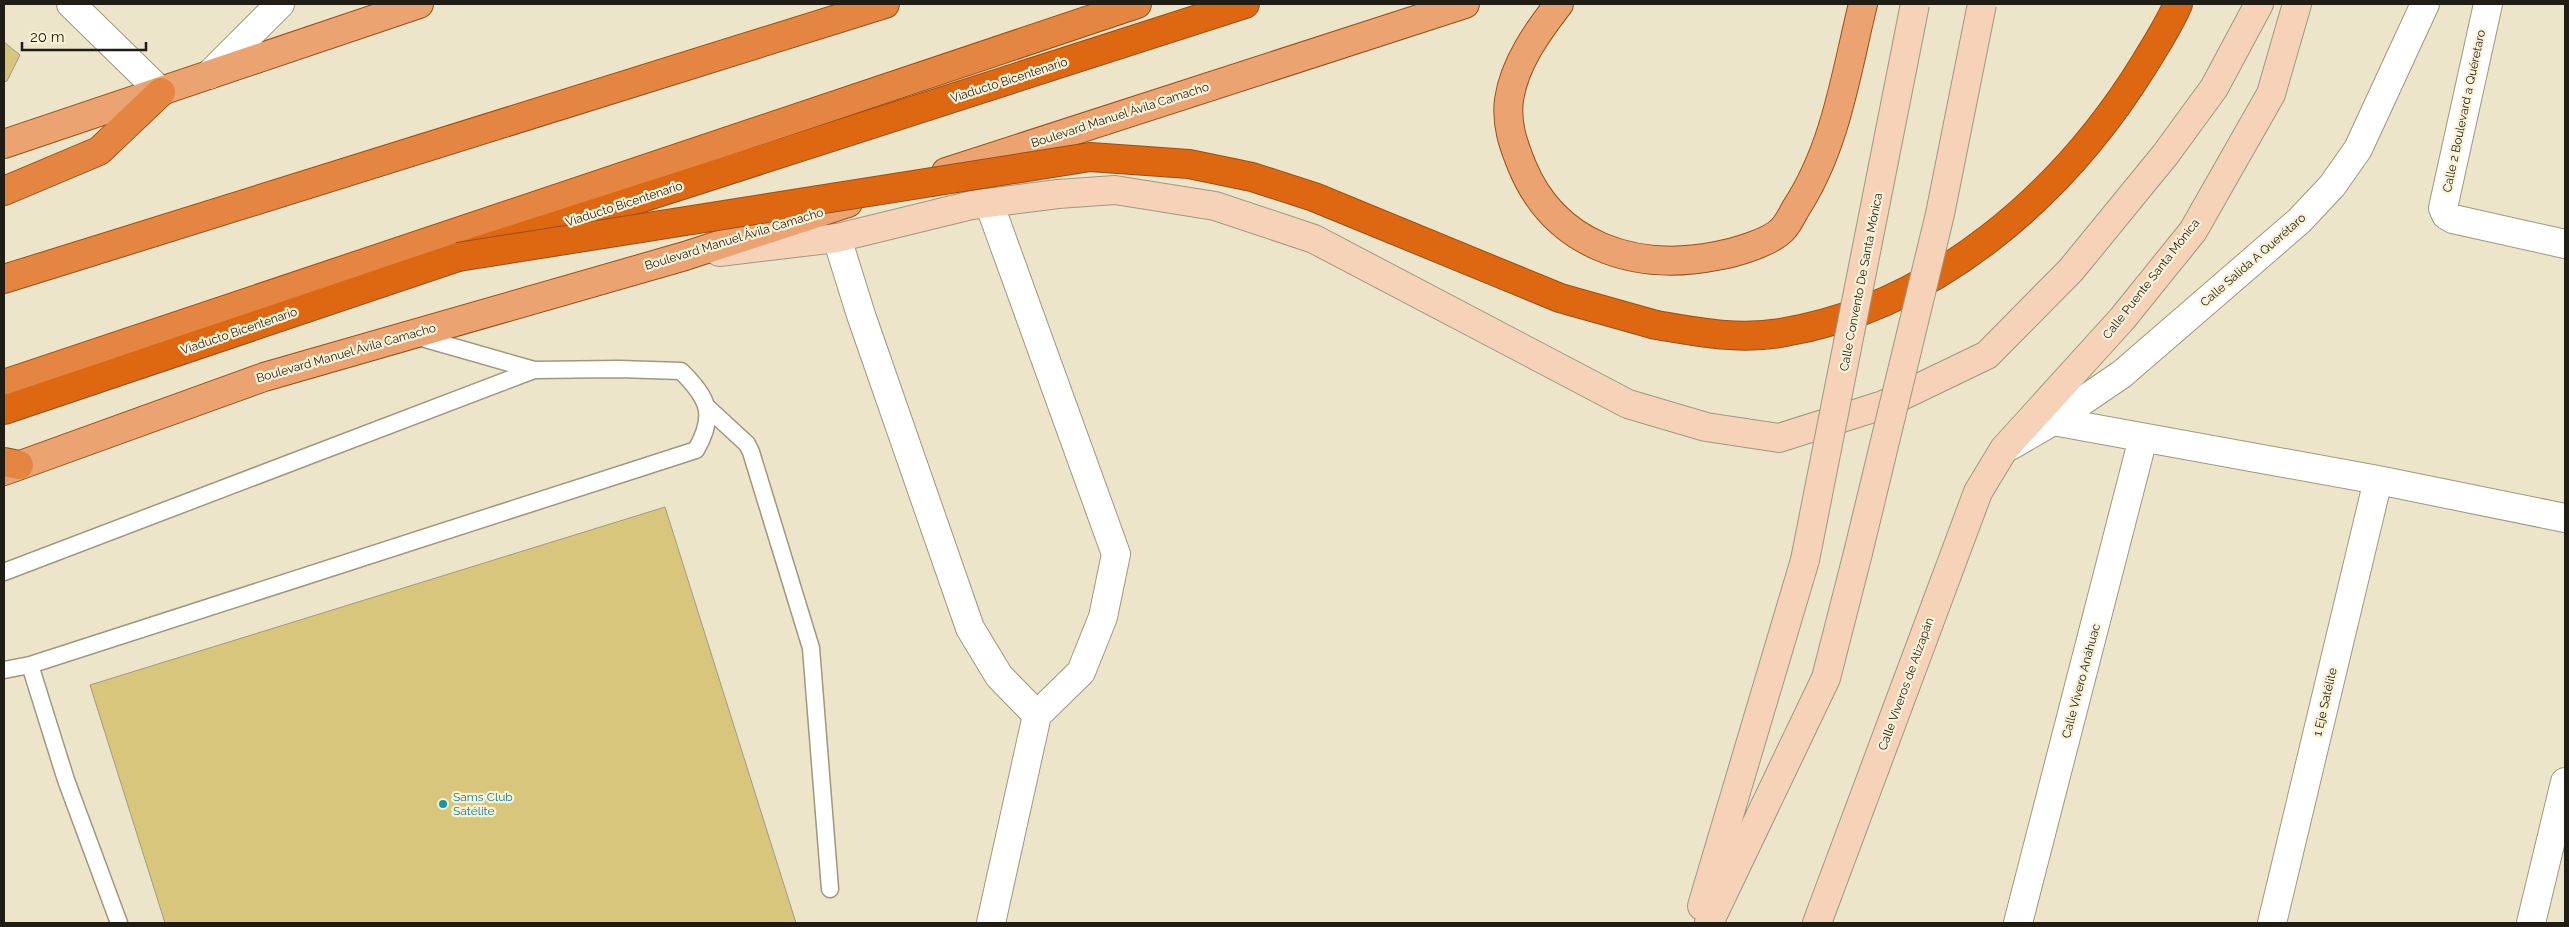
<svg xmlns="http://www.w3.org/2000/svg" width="2569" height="927" font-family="Raleway,sans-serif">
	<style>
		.building { fill: #d8c67d; stroke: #a19a81 }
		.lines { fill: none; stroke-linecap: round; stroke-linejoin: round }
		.service-casing { stroke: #9e987f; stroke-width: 19 }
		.minor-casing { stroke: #9e987f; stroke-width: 30 }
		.tertiary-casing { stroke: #9e987f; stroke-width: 30 }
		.secondary-casing { stroke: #9e987f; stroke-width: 30 }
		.primary-casing { stroke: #9c4e13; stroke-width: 30 }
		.trunk-casing { stroke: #9c4e13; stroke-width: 30 }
		.motorway-casing { stroke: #9c4e13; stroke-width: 30 }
		.service { stroke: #fff; stroke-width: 16 }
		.minor { stroke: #fff; stroke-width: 28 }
		.tertiary { stroke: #fff; stroke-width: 28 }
		.secondary { stroke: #f5d2b8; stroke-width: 28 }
		.primary { stroke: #eba471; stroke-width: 28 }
		.trunk { stroke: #e48642; stroke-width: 28 }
		.motorway { stroke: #de6812; stroke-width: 28 }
		.secondary-bridge-casing { stroke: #9e987f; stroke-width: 30; stroke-linecap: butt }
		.motorway-bridge-casing { stroke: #9c4e13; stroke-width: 30; stroke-linecap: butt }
		.secondary-bridge { stroke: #f5d2b8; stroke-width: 28 }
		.motorway-bridge { stroke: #de6812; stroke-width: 28 }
		.culture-dot { fill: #0f9aa8; stroke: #f9f2d7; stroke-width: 2 }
		.labels { text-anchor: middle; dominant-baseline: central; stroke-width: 4.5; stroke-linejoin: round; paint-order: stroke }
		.street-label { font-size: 12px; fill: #201d14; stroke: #f9f2d7 }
		.culture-label { font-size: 12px; fill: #0d838f; stroke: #f9f2d7; text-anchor: start }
	</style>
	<rect width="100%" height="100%" fill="#ece5ca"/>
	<!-- building -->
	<path class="building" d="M4 42 20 55 7 81 4 82Z
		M665 507 796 923H165L90 685Z"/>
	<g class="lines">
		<!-- service casing -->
		<g class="service-casing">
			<path id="service" d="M708 408 747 444 751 452 811 648 830 889
				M4 572 534 370
				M4 670 30 665
				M119 923 66 780 30 665 696 450C716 415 709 399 681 371L619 369 534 370 415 336"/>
		</g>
		<!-- minor casing -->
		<g class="minor-casing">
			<path id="minor" d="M71 4 161 92
				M2488 4 2443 208 2446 215 2453 219 2565 244
				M989 203 1116 554 1103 617 1081 672 1037 715 991 923
				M837 238 861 315 970 628 999 676 1037 715
				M2053 421 2378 480 2565 518
				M2010 446 2053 421 2122 374 2299 221 2332 186 2358 149 2425 4
				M2018 923 2143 438
				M2272 923 2378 480
				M2531 923 2565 782"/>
		</g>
		<!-- tertiary casing -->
		<g class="tertiary-casing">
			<path id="tertiary" d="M209 75 280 4"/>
		</g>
		<!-- secondary casing -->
		<g class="secondary-casing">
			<path id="secondary" d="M719 252 837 238 972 205 1058 194 1115 190 1215 206 1314 239 1628 404 1706 427 1779 438 1883 405 1987 355 2071 270 2165 155 2214 88 2259 4
				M1702 906 1805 560
				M1709 923 1826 678 1858 553
				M1817 923 1978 492 2004 449 2122 319 2193 231 2271 94 2297 4"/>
		</g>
		<!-- primary casing -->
		<g class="primary-casing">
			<path id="primary" d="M1559 4C1538 31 1514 64 1509 100 1506 124 1513 144 1522 166 1555 246 1635 272 1716 256 1734 253 1769 243 1782 230 1788 224 1792 215 1796 208 1836 147 1846 73 1863 4
				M4 144 419 4
				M946 172 1465 4
				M4 471 264 377 685 256 848 203"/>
		</g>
		<!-- trunk casing -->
		<g class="trunk-casing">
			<path id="trunk" d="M4 191 99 151 161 92
				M4 279 885 4
				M4 384 1137 4
				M4 462 19 465"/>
		</g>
		<!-- motorway casing -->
		<g class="motorway-casing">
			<path id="motorway" d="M1656 325C1697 332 1738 340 1780 333 1935 308 2065 193 2145 63 2157 43 2169 25 2178 4
				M4 410 458 257 1245 4"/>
		</g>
		<!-- service -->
		<use href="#service" class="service"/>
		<!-- minor -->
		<use href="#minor" class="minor"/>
		<!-- tertiary -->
		<use href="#tertiary" class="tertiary"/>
		<!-- secondary -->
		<use href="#secondary" class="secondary"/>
		<!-- primary -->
		<use href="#primary" class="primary"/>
		<!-- trunk -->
		<use href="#trunk" class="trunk"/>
		<!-- motorway -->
		<use href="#motorway" class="motorway"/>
		<!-- secondary-bridge casing -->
		<g class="secondary-bridge-casing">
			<path id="secondary-bridge" d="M1858 553 1940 214 1982 4
				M1805 560 1915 4"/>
		</g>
		<!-- motorway-bridge casing -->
		<g class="motorway-bridge-casing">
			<path id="motorway-bridge" d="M458 257 1090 157 1189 164 1252 177 1314 197 1560 298 1656 325"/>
		</g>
		<!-- secondary-bridge -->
		<use href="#secondary-bridge" class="secondary-bridge"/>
		<!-- motorway-bridge -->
		<use href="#motorway-bridge" class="motorway-bridge"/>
	</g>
	<!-- markers -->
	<circle class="culture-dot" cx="443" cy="804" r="5"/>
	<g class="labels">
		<!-- street labels -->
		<g class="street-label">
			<text transform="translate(1009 80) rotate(-18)">Viaducto Bicentenario</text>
			<text transform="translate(2464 111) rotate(-78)">Calle 2 Boulevard a Quéretaro</text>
			<text transform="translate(1120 115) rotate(-18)">Boulevard Manuel Ávila Camacho</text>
			<text transform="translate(624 204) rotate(-18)">Viaducto Bicentenario</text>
			<text transform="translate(734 239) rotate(-17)">Boulevard Manuel Ávila Camacho</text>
			<text transform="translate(2253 260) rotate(-41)">Calle Salida A Querétaro</text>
			<text transform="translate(2151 279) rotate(-52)">Calle Puente Santa Mónica</text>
			<text transform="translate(1861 282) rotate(-79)">Calle Convento De Santa Mónica</text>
			<text transform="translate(239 331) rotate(-19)">Viaducto Bicentenario</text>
			<text transform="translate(346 353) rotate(-16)">Boulevard Manuel Ávila Camacho</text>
			<text transform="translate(2081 681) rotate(-75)">Calle Vivero Anáhuac</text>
			<text transform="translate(1906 684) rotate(-70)">Calle Viveros de Atizapán</text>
			<text transform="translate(2325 702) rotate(-77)">1 Eje Satélite</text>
		</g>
		<!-- culture labels -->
		<g class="culture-label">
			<text x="453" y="797">Sams Club<tspan x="453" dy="14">Satélite</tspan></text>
		</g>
	</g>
	<!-- border -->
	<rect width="2569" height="927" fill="none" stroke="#201d14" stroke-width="10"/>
	<!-- scale -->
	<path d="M22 42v8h124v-8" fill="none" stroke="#201d14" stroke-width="2.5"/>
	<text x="30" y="42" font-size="15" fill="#201d14" stroke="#f9f2d7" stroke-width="4" paint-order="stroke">20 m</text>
</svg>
